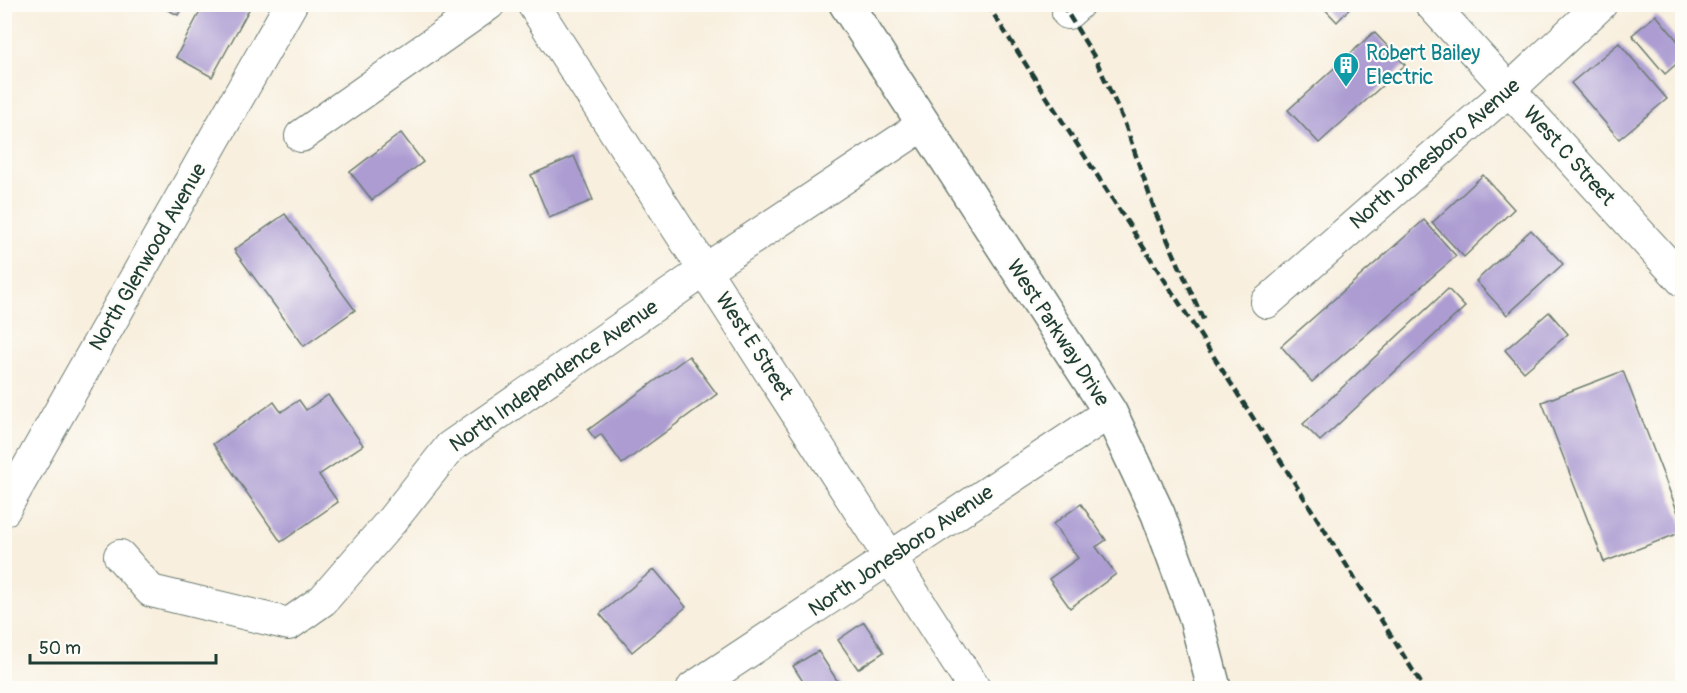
<svg xmlns="http://www.w3.org/2000/svg" width="1687" height="693" font-family="Pangolin,sans-serif">
	<style>
		.building { fill: #ac9cd2 }
		.lines { fill: none; stroke-linecap: round; stroke-linejoin: round }
		.minor-casing { stroke: #6b7b70; stroke-width: 34 }
		.major-casing { stroke: #6b7b70; stroke-width: 36 }
		.minor { stroke: #fff; stroke-width: 32 }
		.major { stroke: #fff; stroke-width: 33 }
		.rail { stroke: #1f3d34; stroke-width: 4.5; stroke-dasharray: 9 4.5; stroke-linecap: butt }
		.labels { text-anchor: middle; dominant-baseline: central; stroke-width: 4.5; stroke-linejoin: round; paint-order: stroke }
		.culture-label { font-size: 21px; fill: #0d838f; stroke: #fdfcf7; text-anchor: start }
		.street-label { font-size: 21px; fill: #1f3d34; stroke: #fdfcf7 }
	</style>
	<rect width="100%" height="100%" fill="#fdfcf7"/>
	<filter id="ink" filterUnits="userSpaceOnUse"><feTurbulence type="fractalNoise" baseFrequency=".0167" numOctaves="2"/><feDisplacementMap in="SourceGraphic" scale="12" xChannelSelector="R" yChannelSelector="G"/><feConvolveMatrix kernelMatrix="1 2 1 2 8 2 1 2 1" color-interpolation-filters="sRGB"/></filter>
	<filter id="wash" filterUnits="userSpaceOnUse"><feTurbulence type="fractalNoise" baseFrequency=".008" numOctaves="4" result="noise"/><feDisplacementMap in="SourceGraphic" scale="24" xChannelSelector="R" yChannelSelector="G"/><feGaussianBlur stdDeviation="1.35" result="paint"/><feColorMatrix in="noise" values="0 0 0 0 0 0 0 0 0 0 0 0 0 0 0 0 0 1.4 0 .05"/><feComposite in="paint" operator="in"/></filter>
	<g filter="url(#wash)">
		<rect width="100%" height="100%" fill="#f8efde"/>
		<g id="blocks">
			<!-- building -->
			<path class="building" d="M204 4H252L212 77 176 57Z
				M1320 4H1354L1337 22Z
				M158 5H183L178 15Z
				M1656 15 1682 46V59L1665 74 1632 35Z
				M1374 32 1405 65 1319 143 1288 110Z
				M1619 43 1667 99 1619 139 1571 83Z
				M401 133 423 162 372 200 350 172Z
				M574 156 593 200 549 218 531 175Z
				M1483 175 1514 209 1464 257 1432 223Z
				M285 214 355 310 304 346 234 250Z
				M1424 220 1456 256 1312 382 1281 346Z
				M1531 230 1563 264 1507 315 1476 281Z
				M1448 289 1465 307 1320 441 1303 424Z
				M1549 312 1568 334 1524 372 1505 350Z
				M689 356 717 394 622 464 601 434 595 439 588 430Z
				M1623 371 1682 523V532L1604 562 1542 402Z
				M328 395 363 445 319 475 338 502 281 542 213 444 274 402 281 412 299 400 306 410Z
				M1081 504 1106 540 1096 547 1116 574 1070 608 1049 579 1078 558 1053 524Z
				M654 569 686 607 632 652 600 614Z
				M864 622 884 652 858 669 838 640Z
				M818 651 842 688H807L793 666Z"/>
		</g>
	</g>
	<g filter="url(#ink)">
		<use href="#blocks" fill-opacity="0" stroke="#6b7b70" stroke-width="1.5"/>
		<g class="lines">
			<!-- minor casing -->
			<g class="minor-casing">
				<path id="minor" d="M533 4 974 688
					M1431 4 1682 280
					M1068 13 1078 4
					M301 136 489 4
					M1267 302 1509 90 1601 4
					M4 510 291 4
					M120 556 151 591 289 624 323 600 393 519 450 447 705 270 923 125
					M693 688 1110 412"/>
			</g>
			<!-- major casing -->
			<g class="major-casing">
				<path id="major" d="M846 4 1110 412 1158 514 1195 615 1214 688"/>
			</g>
			<!-- minor -->
			<use href="#minor" class="minor"/>
			<!-- major -->
			<use href="#major" class="major"/>
			<!-- rail -->
			<path class="rail" d="M987 4 1284 466 1424 688
				M1062 4 1095 58 1124 121 1156 214 1204 321"/>
		</g>
	</g>
	<!-- icons -->
	<defs>
		<g id="building-pin" transform="scale(1.35)"><path d="M0 17L-7.5 6A9.5 9.5 0 1 1 7.5 6Z" fill="#0f9aa8" stroke="#fdfcf7"/><path d="M-4-6H4V6H1V3H-1V6H-4ZM-2.5-4.3h1.7v1.8h-1.7ZM.8-4.3h1.7v1.8H.8ZM-2.5-1h1.7V.8h-1.7ZM.8-1h1.7V.8H.8Z" fill="#fff"/></g>
	</defs>
	<g fill-rule="evenodd">
		<use href="#building-pin" x="1346" y="65"/>
	</g>
	<g class="labels">
		<!-- culture labels -->
		<g class="culture-label">
			<text x="1366" y="53">Robert Bailey<tspan x="1366" dy="24">Electric</tspan></text>
		</g>
		<!-- street labels -->
		<g class="street-label">
			<text transform="translate(1435 154) rotate(-41)">North Jonesboro Avenue</text>
			<text transform="translate(1569 156) rotate(48)">West C Street</text>
			<text transform="translate(148 257) rotate(-60)">North Glenwood Avenue</text>
			<text transform="translate(1058 333) rotate(57)">West Parkway Drive</text>
			<text transform="translate(754 346) rotate(57)">West E Street</text>
			<text transform="translate(554 376) rotate(-35)">North Independence Avenue</text>
			<text transform="translate(901 551) rotate(-34)">North Jonesboro Avenue</text>
		</g>
	</g>
	<!-- margin -->
	<rect width="1687" height="693" fill="none" stroke="#fdfcf7" stroke-width="24"/>
	<!-- scale -->
	<path d="M30 654v9h186v-9" fill="none" stroke="#1f3d34" stroke-width="3"/>
	<text x="39" y="654" font-size="18" fill="#1f3d34" stroke="#fdfcf7" stroke-width="4.5" paint-order="stroke">50 m</text>
</svg>
